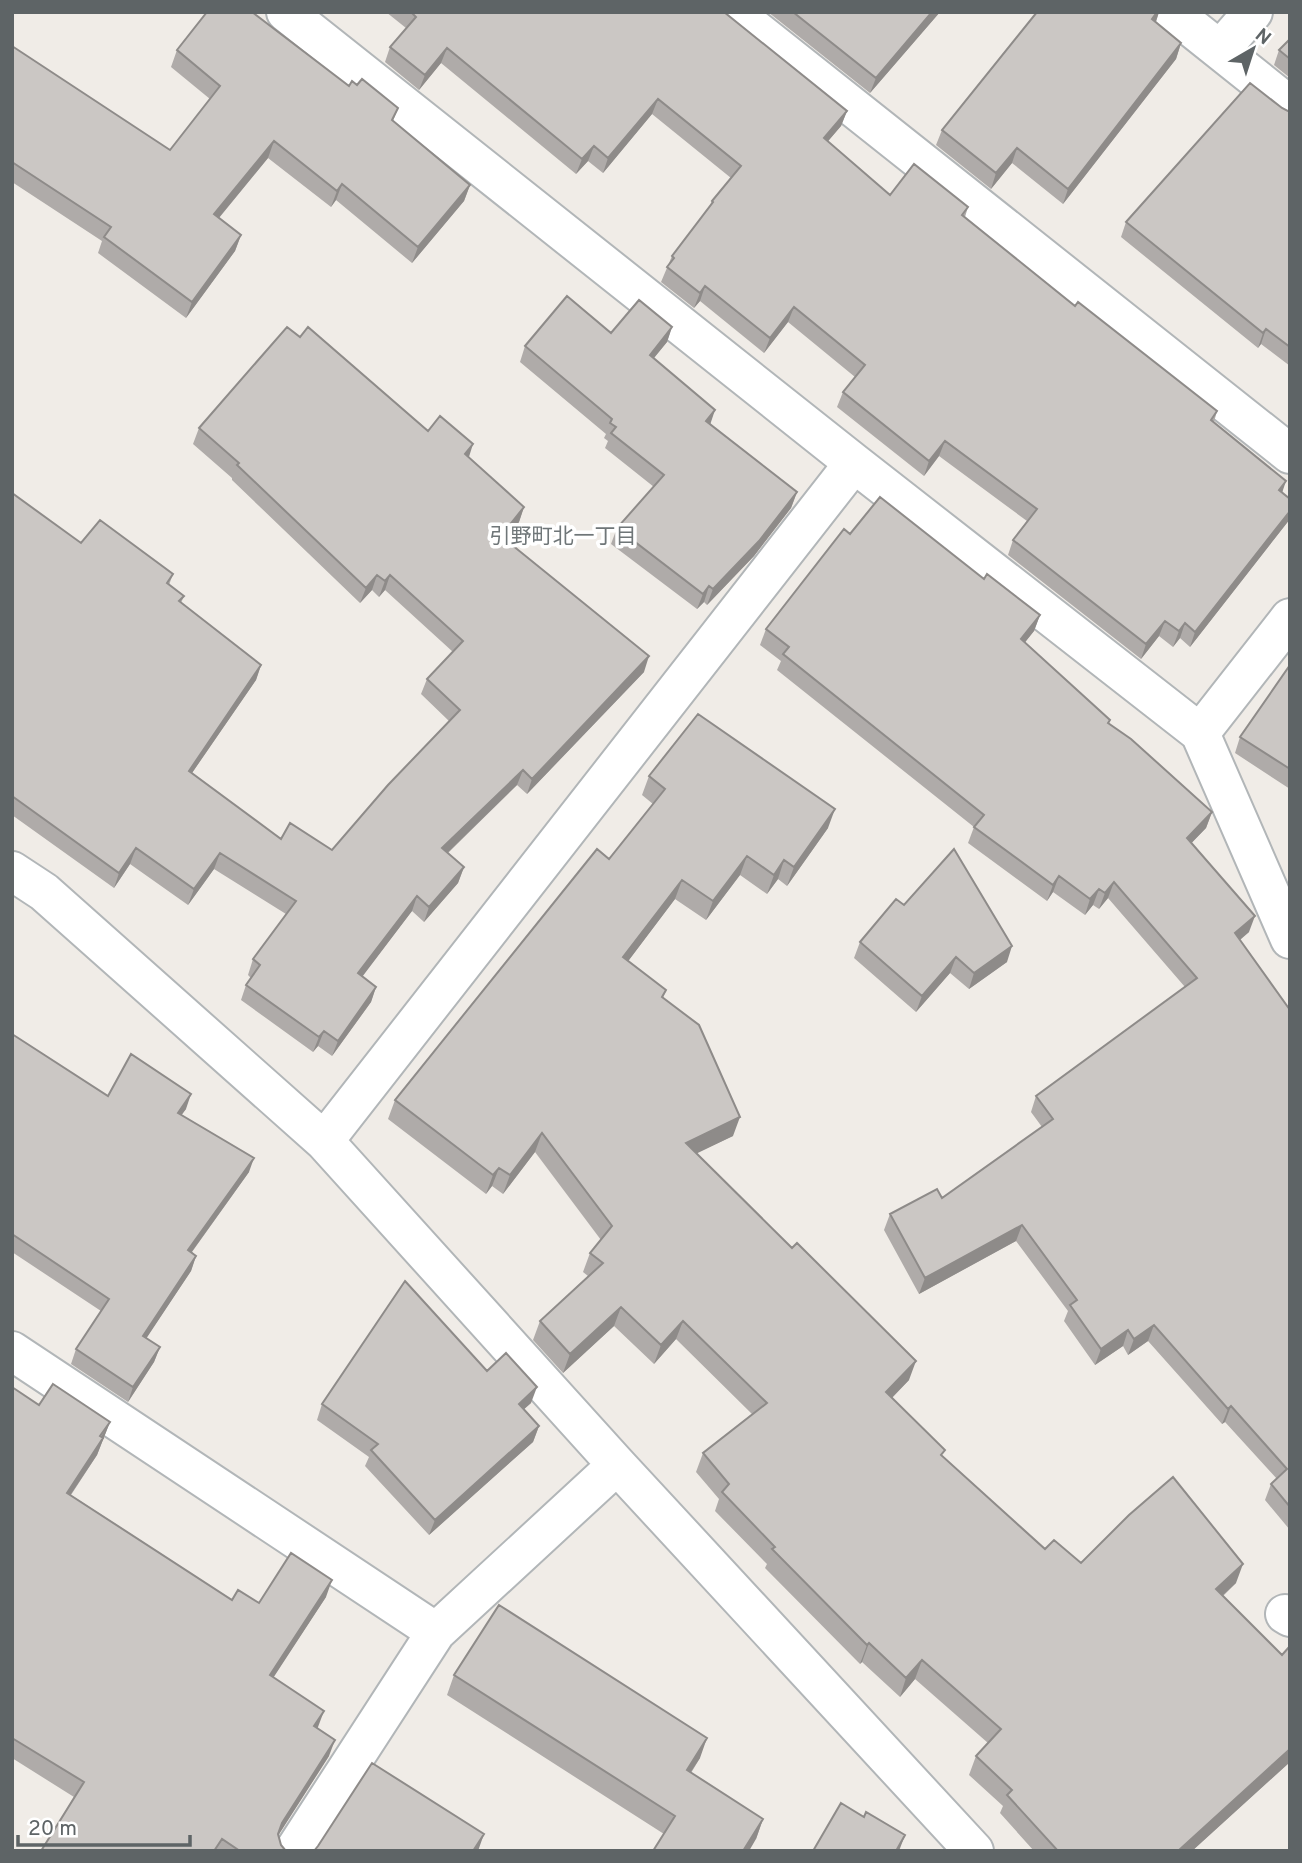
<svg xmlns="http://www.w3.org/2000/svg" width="1302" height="1863" font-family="Overpass,'Noto Sans JP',sans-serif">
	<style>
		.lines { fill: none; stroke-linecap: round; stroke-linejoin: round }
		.street-casing { stroke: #b2b6b8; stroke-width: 42 }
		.street { stroke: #fff; stroke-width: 38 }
		.wall { fill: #afaba9 }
		.shaded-wall { fill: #8e8b89 }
		.building { fill: #cbc7c4; stroke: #8e8b89; stroke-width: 2 }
		.labels { text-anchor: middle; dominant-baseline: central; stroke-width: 7; stroke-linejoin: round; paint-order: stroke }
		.neighbourhood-label { font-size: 21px; fill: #6f7678; stroke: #fff }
	</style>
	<rect width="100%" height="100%" fill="#f0ece7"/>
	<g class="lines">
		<!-- street casing -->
		<g class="street-casing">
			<path id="street" d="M286 12 854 463 1200 733 1290 618
				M733 12 1290 454
				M1172 12 1290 106
				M1220 50 1253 12
				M1200 733 1290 939
				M12 871 44 892 324 1141 617 1465 974 1851
				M324 1141 854 463
				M12 1351 436 1632
				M1285 1614 1290 1617
				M294 1851 436 1632 617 1465"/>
		</g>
		<!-- street -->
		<use href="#street" class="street"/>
	</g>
	<!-- wall -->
	<path class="wall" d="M386 12H724L847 111 841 126 828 141 890 195 968 207 965 217 1075 306 1217 411 1214 422 1282 493 1290 519 1190 647 1180 638 1173 647 1159 636 1141 659 1008 555 1013 540 1027 521 939 456 924 476 837 407 843 392 855 377 788 322 764 353 700 301 694 308 661 282 672 256 709 208 712 201 731 178 652 114 603 173 588 161 576 174 441 63 419 90 385 62 390 47 406 28Z
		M768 12H940L870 93Z
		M1159 12 1156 22 1181 43 1176 59 1063 204 1012 163 991 189 936 145 942 130Z
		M1290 39V78L1274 65 1279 50Z
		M12 46 170 150 210 99 171 67 177 50 349 86 357 85 398 108 393 121 470 185 464 201 412 263 336 200 331 207 268 158 219 218 241 235 235 251 186 318 98 253 102 241 12 182Z
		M1282 108 1290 112V366L1261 344 1258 348 1121 237 1126 222Z
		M672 327 667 342 654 358 710 424 797 492 791 508 754 556 707 605 704 602 697 609 611 544 617 528 654 487 605 448 608 441 604 438 606 434 520 362 525 346 611 333Z
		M199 428 428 431 468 457 524 507 519 522 505 540 644 672 527 794 517 785 448 853 464 867 458 883 424 922 412 911 362 976 376 987 371 1002 332 1056 318 1046 313 1052 241 1000 246 985 251 978 248 975 253 959 286 914 214 869 188 905 130 864 114 888 12 815V493L81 543 173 574 169 585 184 596 181 603 261 665 256 680 192 773 281 839 332 850 449 721 421 694 427 679 453 652 385 590 379 597 372 590 360 603 232 480V478L193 444Z
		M850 534 984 579 1040 615 1034 631 1025 642 1110 720 1109 724 1212 812 1206 828 1191 843 1249 932 1240 940 1290 1010V1530L1265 1500 1271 1484 1277 1479 1225 1422 1222 1424 1148 1341 1128 1355 1123 1346 1095 1365 1064 1321 1068 1311 1016 1241 919 1294 884 1230 890 1214 942 1198 1042 1127 1031 1112 1036 1096 1185 987 1108 898 1099 909 1093 905 1085 915 1053 892 1047 901 968 843 974 827 777 670 781 661 760 645 766 629Z
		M1290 665V789L1235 753 1240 737Z
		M649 776 828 828 787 886 778 879 767 894 740 875 706 920 675 899 628 961 666 990 663 998 733 1136 696 1153 909 1380 892 1398 943 1457 1045 1549 1081 1563 1236 1583 1223 1596 1282 1655 1290 1646V1762L1192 1851H1034L1000 1813 1003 1806 969 1775 976 1756 988 1743 915 1679 900 1697 862 1662 860 1664 765 1568 767 1564 715 1511 719 1499 696 1472 703 1453 752 1414 676 1339 654 1364 614 1326 563 1373 533 1340 540 1321 588 1276 583 1272 590 1253 601 1240 535 1152 503 1194 492 1186 486 1194 388 1119 395 1100 609 859 653 804 642 795Z
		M904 905 1007 962 969 989 950 973 916 1012 854 958 860 942Z
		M12 1034 108 1096 186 1109 181 1115 249 1172 192 1252 196 1256 191 1271 146 1338 160 1347 154 1362 128 1402 71 1364 76 1349 101 1311 12 1252Z
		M487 1371 531 1403 524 1409 539 1426 533 1442 429 1535 365 1466 369 1457 317 1420 322 1404Z
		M12 1387 39 1405 110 1422 97 1455 71 1495 232 1600 259 1603 326 1597 273 1677 318 1728 329 1756 278 1835 281 1845 286 1851H41L74 1797 12 1758Z
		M454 1675 700 1758 691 1773 763 1819 756 1839 664 1834 447 1695Z"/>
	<!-- shaded-wall -->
	<path class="shaded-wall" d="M932 12H940L870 93 876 78Z
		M1157 12H1159L1155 24 1152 19Z
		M1181 43 1176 59 1063 204 1068 189Z
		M447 48 441 63 419 90 425 75Z
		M658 99 652 114 603 173 608 158Z
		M847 111 841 126 818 153 824 138Z
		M274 141 268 158 208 231 214 214Z
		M594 146 588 161 576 174 582 159Z
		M1017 148 1012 163 991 189 996 173Z
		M342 184 336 200 331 207 337 191Z
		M470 185 464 201 412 263 418 247Z
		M241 235 235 251 186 318 192 302Z
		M705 286 700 301 694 308 700 293Z
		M794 307 788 322 764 353 770 338Z
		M672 327 667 342 644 370 650 355Z
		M1266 329 1261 344 1258 348 1263 333Z
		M715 410 710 425 706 421Z
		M945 441 939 456 924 476 929 461Z
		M473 444 468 460 465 454Z
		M1286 481 1281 496 1279 490Z
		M797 492 791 508 754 556 707 605 713 589Z
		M524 507 519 522 495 552 501 536Z
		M1290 511V519L1190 647 1195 632Z
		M377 575 372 590 360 603 366 588Z
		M390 575 385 590 379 597 385 581Z
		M709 586 704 602 697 609 703 594Z
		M1040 615 1034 631 1015 655 1021 639Z
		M1165 621 1159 636 1141 659 1146 644Z
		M1185 623 1180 638 1173 647 1179 631Z
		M649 656 644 672 527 794 532 779Z
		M261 665 256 680 183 786 189 771Z
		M523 770 517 785 437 863 442 848Z
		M835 809 828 828 787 886 794 867Z
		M1212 812 1206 828 1181 854 1187 838Z
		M136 848 130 864 114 888 119 873Z
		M220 853 214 869 188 905 194 889Z
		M747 856 740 875 706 920 713 901Z
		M784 860 778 879 767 894 774 875Z
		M464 867 458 883 424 922 429 907Z
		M1059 876 1053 892 1047 901 1053 885Z
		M682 880 675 899 617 976 623 957Z
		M1114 882 1108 898 1099 909 1105 893Z
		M1099 889 1093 905 1085 915 1090 899Z
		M417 896 412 911 353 989 358 973Z
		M1255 916 1249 932 1229 949 1235 933Z
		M1012 946 1007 962 969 989 974 973Z
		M956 957 950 973 916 1012 922 996Z
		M376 987 371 1002 332 1056 338 1041Z
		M324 1031 318 1046 313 1052 319 1037Z
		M191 1094 186 1109 172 1128 178 1113Z
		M740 1117 733 1136 679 1162 686 1143Z
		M542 1133 535 1152 503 1194 510 1175Z
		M254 1158 249 1172 183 1264 188 1250Z
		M499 1168 492 1186 486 1194 493 1175Z
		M1022 1225 1016 1241 919 1294 925 1278Z
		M196 1256 191 1271 138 1351 143 1336Z
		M621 1307 614 1326 563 1373 570 1354Z
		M683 1321 676 1339 654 1364 661 1345Z
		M1154 1325 1148 1341 1128 1355 1134 1339Z
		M1128 1330 1123 1346 1095 1365 1101 1349Z
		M160 1347 154 1362 128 1402 133 1387Z
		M916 1361 909 1380 879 1411 886 1392Z
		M537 1387 531 1403 513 1419 519 1404Z
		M1231 1406 1225 1422 1222 1424 1228 1409Z
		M110 1422 97 1455 61 1509 67 1493Z
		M539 1426 533 1442 429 1535 435 1520Z
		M1243 1564 1236 1583 1209 1608 1216 1589Z
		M332 1580 326 1597 264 1692 270 1675Z
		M869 1643 862 1662 860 1664 867 1645Z
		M922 1660 915 1679 900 1697 906 1678Z
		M324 1711 318 1727 308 1742 314 1726Z
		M707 1738 700 1758 679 1790 687 1770Z
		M335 1740 329 1756 276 1839 282 1823Z
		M1290 1749V1762L1192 1851H1178Z
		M763 1819 756 1839 749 1851H743Z
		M484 1834 478 1851H473Z
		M905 1835 899 1851H896Z"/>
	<!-- building -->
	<path class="building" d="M207 12H252L349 86 352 81 357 85 362 79 398 108 392 120 470 185 418 247 342 184 337 191 274 141 214 214 241 235 192 302 104 237 111 227 12 162V46L170 150 220 86 177 50Z
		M411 12H724L847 111 824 138 890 195 914 164 968 207 962 215 1075 306 1078 302 1217 411 1211 420 1286 481 1279 490 1290 499V511L1195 632 1185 623 1179 631 1165 621 1146 644 1013 540 1037 509 945 441 929 461 843 392 865 365 794 307 770 338 705 286 700 293 667 267 674 258 672 256 713 202 712 201 741 166 658 99 608 158 594 146 582 159 447 48 425 75 390 47 416 17Z
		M793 12H932L876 78Z
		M1037 12H1157L1152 19 1181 43 1068 189 1017 148 996 173 942 130Z
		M1290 39V59L1279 50Z
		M1250 83 1282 108 1290 112V347L1266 329 1263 333 1126 222Z
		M567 296 611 333 639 300 672 327 650 355 715 410 706 421 797 492 759 541 713 589 709 586 703 594 617 528 664 475 611 433 616 427 610 423 612 419 525 346Z
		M287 327 300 337 308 327 428 431 440 416 473 444 465 454 524 507 501 536 649 656 532 779 523 770 442 848 464 867 429 907 417 896 358 973 376 987 338 1041 324 1031 319 1037 246 985 260 965 253 959 296 901 220 853 194 889 136 848 119 873 12 796V493L81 543 100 520 173 574 167 583 184 596 179 601 261 665 189 771 281 839 290 823 332 850 388 785 460 710 427 679 463 641 390 575 385 581 377 575 366 588 237 465 239 463 199 428Z
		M880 497 984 579 987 574 1040 615 1021 639 1110 720 1108 723 1131 739 1212 812 1187 838 1255 916 1235 933 1290 1010V1507L1271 1484 1287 1469 1231 1406 1228 1409 1154 1325 1134 1339 1128 1330 1101 1349 1070 1305 1077 1300 1022 1225 925 1278 890 1214 937 1189 942 1198 1053 1119 1036 1096 1197 978 1114 882 1105 893 1099 889 1090 899 1059 876 1053 885 974 827 984 815 783 654 789 647 766 629 844 529 850 534Z
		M1290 665V769L1240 737Z
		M698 714 835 809 794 867 784 860 774 875 747 856 713 901 682 880 623 957 666 990 662 997 699 1025 740 1117 686 1143 792 1248 797 1243 916 1361 886 1392 945 1450 941 1455 1045 1549 1054 1540 1081 1563 1129 1515 1173 1477 1243 1564 1216 1589 1282 1655 1290 1646V1749L1178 1851H1058L1007 1795 1012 1790 976 1756 1001 1729 922 1660 906 1678 869 1643 867 1645 772 1549 775 1547 722 1492 729 1484 703 1453 767 1403 683 1321 661 1345 621 1307 570 1354 540 1321 603 1263 590 1253 612 1226 542 1133 510 1175 499 1168 493 1175 395 1100 597 849 609 859 665 789 649 776Z
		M954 849 1012 946 974 973 956 957 922 996 860 942 896 899 904 905Z
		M12 1034 108 1096 131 1054 191 1094 178 1113 254 1158 188 1250 196 1256 143 1336 160 1347 133 1387 76 1349 109 1299 12 1234Z
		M405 1281 487 1371 506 1353 537 1387 519 1404 539 1426 435 1520 371 1450 378 1444 322 1404Z
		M53 1384 110 1422 100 1436 103 1438 67 1493 232 1600 238 1590 259 1603 291 1553 332 1580 270 1675 324 1711 314 1726 335 1740 282 1823 278 1834 281 1845 286 1851H240L222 1839 214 1851H41L84 1782 12 1738V1387L39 1405Z
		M499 1605 707 1738 687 1770 763 1819 743 1851H653L675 1816 454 1675Z
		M372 1763 484 1834 473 1851H314L318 1846Z
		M841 1803 864 1817 866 1812 905 1835 896 1851H813Z"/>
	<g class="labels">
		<!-- neighbourhood labels -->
		<g class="neighbourhood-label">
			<text x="563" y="537">引野町北一丁目</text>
		</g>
	</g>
	<!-- border -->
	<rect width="1302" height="1863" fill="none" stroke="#5e6466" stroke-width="28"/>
	<!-- north arrow -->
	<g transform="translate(1253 49) rotate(39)" stroke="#ffffff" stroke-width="5" paint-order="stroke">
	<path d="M0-5L12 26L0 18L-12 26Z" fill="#5e6466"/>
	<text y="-10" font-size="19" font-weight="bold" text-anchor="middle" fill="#5e6466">N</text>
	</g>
	<!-- scale -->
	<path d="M18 1835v10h172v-10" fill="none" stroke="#5e6466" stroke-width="3.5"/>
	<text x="28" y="1835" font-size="21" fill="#5e6466" stroke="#ffffff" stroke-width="5" paint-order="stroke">20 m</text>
</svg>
